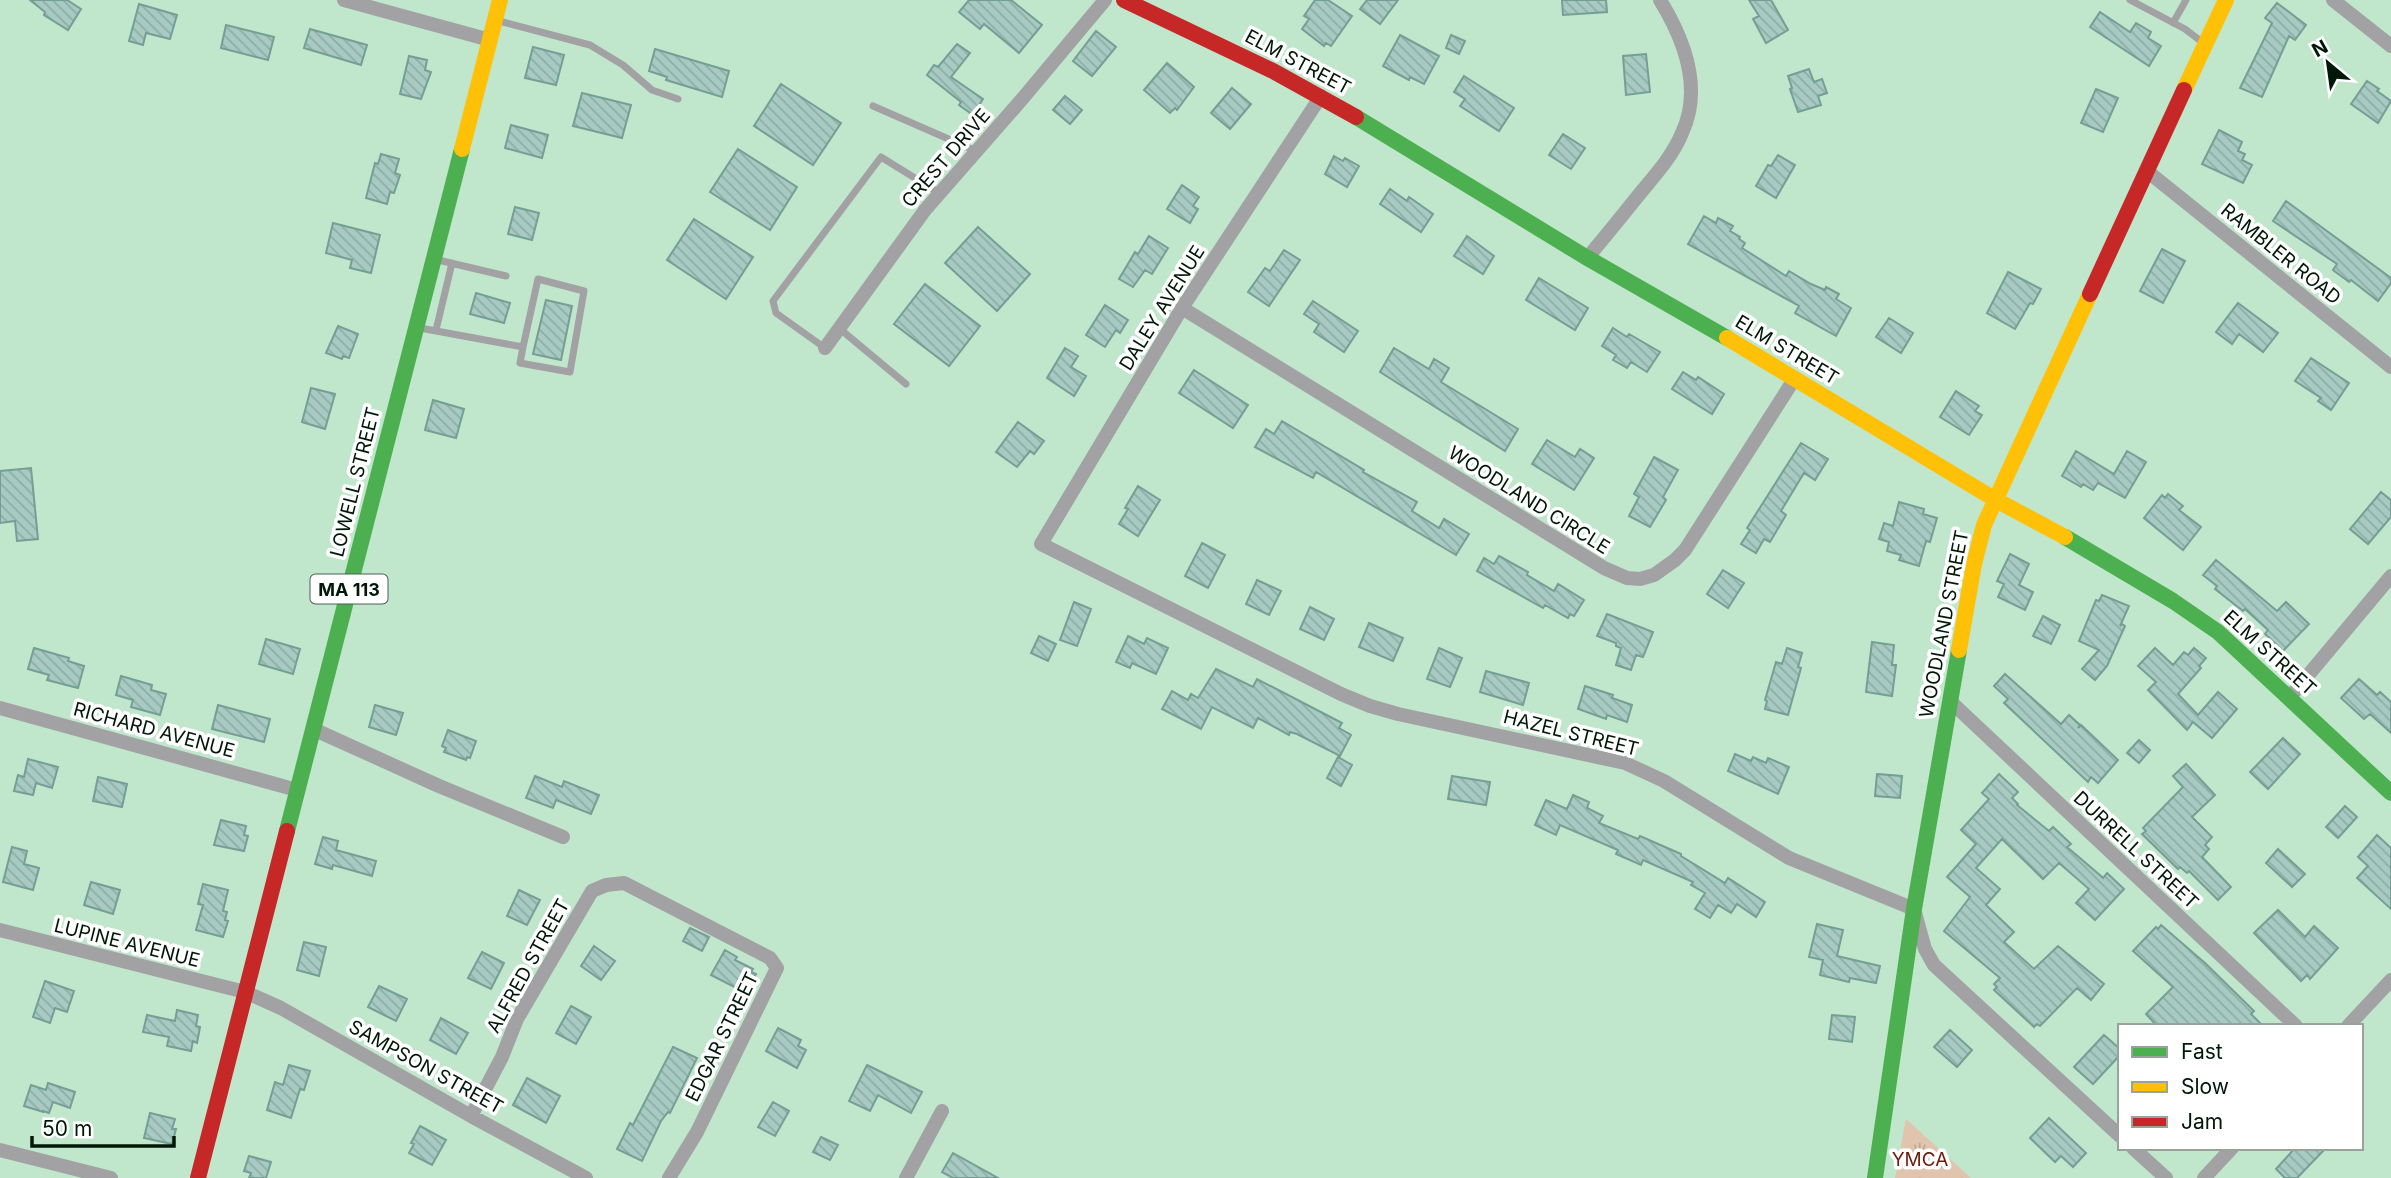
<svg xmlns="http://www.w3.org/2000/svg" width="2391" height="1178" font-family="Inter,sans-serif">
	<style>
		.park { fill: url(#park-tufts) }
		.building { fill: url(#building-back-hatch); stroke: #779e95; stroke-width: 2 }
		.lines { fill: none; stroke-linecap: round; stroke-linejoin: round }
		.lane { stroke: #a2a1a3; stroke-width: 7 }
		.street { stroke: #a2a1a3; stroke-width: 14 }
		.fast { stroke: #4caf50; stroke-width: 16 }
		.slow { stroke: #ffc107; stroke-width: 16 }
		.jam { stroke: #c62828; stroke-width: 16 }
		.labels { text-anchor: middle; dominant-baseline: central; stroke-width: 7; stroke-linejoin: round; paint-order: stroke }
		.shield { fill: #fff; stroke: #4c5d52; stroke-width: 2 }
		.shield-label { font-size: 18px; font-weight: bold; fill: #001808 }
		.street-label { font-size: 19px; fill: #001808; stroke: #fff }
		.park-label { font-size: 19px; fill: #6d1c0b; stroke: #fff }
	</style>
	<defs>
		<pattern id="park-tufts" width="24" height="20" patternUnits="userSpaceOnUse" patternTransform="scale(1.75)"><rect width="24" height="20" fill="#e0c4ae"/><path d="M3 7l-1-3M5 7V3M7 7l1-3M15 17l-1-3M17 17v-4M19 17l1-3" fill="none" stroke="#bea894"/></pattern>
		<pattern id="building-back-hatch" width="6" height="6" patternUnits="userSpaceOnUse" patternTransform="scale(1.75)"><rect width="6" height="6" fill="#a7cac2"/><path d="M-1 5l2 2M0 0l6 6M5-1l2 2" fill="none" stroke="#8eada5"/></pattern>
	</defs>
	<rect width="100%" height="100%" fill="#c0e6cb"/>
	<!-- park -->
	<path class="park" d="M1906 1119 1971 1178H1895Z"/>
	<!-- building -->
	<path class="building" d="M30 0H67L81 9 68 30 44 15 45 12Z
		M969 0H1011L1042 25 1019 53 984 24 980 29 959 12Z
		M1315 0H1328L1352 16 1331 46 1326 43 1324 46 1302 29 1309 19 1304 16Z
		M1367 0H1398L1380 24 1360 9Z
		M1562 0H1606L1607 12 1563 15Z
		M1749 0H1771L1788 30 1766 43 1753 19 1759 16Z
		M2277 3 2306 25 2295 40 2289 36 2262 97 2240 88 2272 23 2265 18Z
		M139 4 177 15 170 39 146 33 143 45 129 41Z
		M2100 12 2130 32 2136 23 2151 32 2148 38 2161 46 2149 66 2090 27Z
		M226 25 274 37 268 60 221 48Z
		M310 29 367 45 361 65 304 48Z
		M1096 31 1116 47 1092 76 1073 61Z
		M1400 35 1439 56 1424 84 1410 77 1409 80 1383 66Z
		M1451 35 1465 41 1459 54 1446 48Z
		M957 44 970 53 951 77 983 99 973 115 959 105 961 102 927 75 934 65 938 67Z
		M533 47 564 55 556 85 525 78Z
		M655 49 729 71 722 97 666 80 667 77 649 71Z
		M1646 54 1650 92 1626 95 1623 56Z
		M409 56 427 60 425 70 431 72 421 99 400 94Z
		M1167 63 1194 87 1177 110 1175 108 1170 113 1144 90Z
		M1809 69 1814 82 1822 79 1827 93 1818 96 1821 105 1798 112 1790 89 1792 88 1788 76Z
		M1464 76 1514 108 1499 131 1460 106 1465 99 1454 92Z
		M2367 81 2379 89 2377 91 2391 101 2378 123 2351 104Z
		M781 84 841 123 813 165 754 126Z
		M1232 88 1251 104 1230 129 1211 113Z
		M2096 89 2118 98 2103 132 2081 123Z
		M582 93 631 105 622 138 573 126Z
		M1065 96 1082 110 1070 124 1053 110Z
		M511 125 548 135 542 158 505 148Z
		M2219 130 2242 142 2238 151 2245 154 2242 160 2252 165 2243 183 2202 164Z
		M1563 134 1585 148 1571 169 1549 155Z
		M738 149 797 187 770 230 710 192Z
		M381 154 399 159 395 173 400 175 394 193 390 192 387 204 366 198 375 163 378 164Z
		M1778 155 1795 165 1776 198 1756 186 1768 165 1771 166Z
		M1334 156 1343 161 1345 158 1359 166 1347 187 1325 174Z
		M1182 185 1199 197 1193 206 1198 209 1190 223 1167 209Z
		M1390 189 1407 201 1409 197 1433 214 1421 232 1380 204Z
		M2286 201 2391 278V283L2378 301 2351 280 2349 282 2333 270 2337 264 2273 221Z
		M515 207 539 213 532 240 508 234Z
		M1704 216 1716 223 1718 218 1733 226 1730 231 1740 237 1739 239 1745 243 1742 248 1786 276 1789 271 1811 284 1825 290 1826 287 1839 294 1836 299 1851 308 1836 336 1795 313 1799 306 1688 244Z
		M694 219 753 257 726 299 667 260Z
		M333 223 380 235 371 273 350 268 352 260 326 253Z
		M978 227 1030 274 997 311 945 263Z
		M1149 236 1168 248 1152 274 1145 270 1133 287 1119 279 1135 252 1138 254Z
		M1467 236 1494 256 1483 274 1454 256Z
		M2162 249 2185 261 2163 303 2140 291Z
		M1284 250 1300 260 1269 306 1248 292 1265 268 1270 271Z
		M2008 272 2041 289 2033 304 2030 303 2015 329 1987 313Z
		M1539 278 1588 308 1575 330 1526 300Z
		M925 284 980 326 949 366 894 324Z
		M476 293 510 303 504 323 470 314Z
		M546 300 572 306 561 360 533 354Z
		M1313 301 1358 331 1344 352 1314 332 1319 324 1304 314Z
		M2238 303 2278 333 2263 352 2239 334 2232 344 2216 332Z
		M1105 305 1128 320 1120 333 1116 330 1105 347 1086 335Z
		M1889 318 1913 333 1901 353 1876 337Z
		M338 326 358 334 349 358 343 356 342 359 326 353Z
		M1613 328 1627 337 1629 334 1660 352 1647 372 1631 362 1627 368 1613 360 1616 355 1602 346Z
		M1065 348 1078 356 1071 367 1086 376 1074 396 1047 378Z
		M1394 348 1429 369 1434 359 1449 368 1441 382 1518 429 1505 451 1380 372Z
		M2311 358 2349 383 2331 410 2318 401 2321 398 2295 381Z
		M1194 370 1248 405 1233 428 1179 393Z
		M1683 372 1696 380 1698 377 1724 394 1712 414 1672 389Z
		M311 388 335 394 325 429 302 422Z
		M1956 391 1979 406 1975 411 1982 415 1969 435 1940 417Z
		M433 400 464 409 456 438 425 430Z
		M1282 421 1364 470 1363 472 1417 502 1412 511 1439 528 1444 519 1469 534 1456 555 1316 472 1313 478 1255 447 1266 429 1274 434Z
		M1018 422 1044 441 1034 454 1030 451 1017 467 996 452Z
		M1547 440 1575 457 1580 449 1594 458 1574 490 1532 464Z
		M1801 443 1828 459 1815 480 1804 473 1781 511 1786 515 1770 542 1764 539 1756 553 1741 544 1750 530 1747 528Z
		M2076 451 2114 474 2127 451 2146 462 2125 498 2098 483 2093 490 2083 484 2081 487 2062 476Z
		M1654 457 1678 470 1663 497 1666 500 1650 527 1629 516 1639 497 1634 494Z
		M31 468 38 539 17 541 15 521 0 523V471Z
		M1138 486 1160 500 1138 536 1119 524 1128 509 1125 508Z
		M2381 492 2391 500V517L2368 544 2350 529Z
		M2168 494 2183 506 2179 510 2201 527 2183 550 2144 518 2162 495 2165 498Z
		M1899 502 1924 509 1923 514 1937 518 1930 542 1926 541 1919 566 1899 560 1901 555 1887 551 1889 542 1879 539 1884 523 1893 526Z
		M1202 543 1225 555 1208 588 1185 576Z
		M2010 554 2029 564 2019 585 2033 592 2025 610 1998 597 2004 584 1997 581Z
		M1499 556 1528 572 1527 575 1554 591 1558 584 1584 600 1574 616 1570 614 1568 618 1545 605 1543 608 1477 571 1484 558 1494 564Z
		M2216 560 2277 611 2286 602 2309 624 2283 651 2265 634 2268 630 2245 609 2243 611 2215 589 2217 586 2203 575Z
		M1723 570 1744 583 1728 608 1707 594Z
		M1257 580 1281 591 1269 615 1246 604Z
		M2102 595 2129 606 2120 626 2122 624 2125 626 2107 666 2095 680 2082 669 2099 650 2079 641 2096 600 2099 601Z
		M1074 602 1091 609 1077 646 1060 640Z
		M1310 607 1334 619 1324 640 1300 629Z
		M1607 614 1653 632 1643 657 1636 655 1631 670 1616 665 1621 648 1616 646V643L1597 636Z
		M2043 616 2060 625 2051 644 2033 636Z
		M1369 623 1403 638 1393 661 1359 647Z
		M1039 636 1056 644 1048 661 1031 653Z
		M1128 636 1144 644 1147 638 1168 648 1156 674 1132 663 1130 668 1116 662Z
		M266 639 300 649 293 674 259 664Z
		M1872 642 1894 645 1892 665H1896L1892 696 1866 692Z
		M34 648 69 658 68 661 84 666 78 688 47 680 49 675 28 669Z
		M1439 648 1462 658 1450 687 1427 679Z
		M1787 648 1802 653 1798 667 1801 668 1788 715 1765 709 1767 701 1765 700 1776 662 1782 664Z
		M2155 648 2173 665 2184 652 2188 655 2194 648 2206 658 2199 666 2201 668 2178 694 2198 715 2218 692 2237 709 2212 738 2193 722 2187 730 2148 690 2156 682 2138 666Z
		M1216 669 1253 687 1257 679 1342 723 1339 728 1351 735 1340 756 1297 734 1290 732 1289 735 1258 718 1253 728 1212 707 1201 729 1162 709 1172 691 1188 700 1191 694 1198 698Z
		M1486 671 1529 683 1523 705 1480 692Z
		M2005 674 2061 724 2069 715 2080 725 2078 728 2081 725 2118 760 2098 783 2091 777 2088 782 2004 703 2008 699 1994 686Z
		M121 676 152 685 151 690 166 694 160 715 131 707 133 700 116 695Z
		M2359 679 2377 695 2380 692 2391 702V733L2370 714 2364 719 2341 698Z
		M1585 686 1613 695 1612 698 1632 705 1627 722 1607 715 1606 719 1578 709Z
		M218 705 270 719 264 742 212 729Z
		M375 705 403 713 396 735 369 727Z
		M448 730 476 741 470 758 467 757 466 760 444 752 446 748 442 746Z
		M2283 738 2300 754 2268 789 2250 772Z
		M2139 740 2150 750 2139 763 2127 753Z
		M1735 754 1751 761 1753 757 1766 763 1768 758 1789 767 1778 794 1728 771Z
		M1338 757 1352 765 1341 786 1327 778Z
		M28 759 58 767 52 788 36 783 33 795 14 791 18 775 24 777Z
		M2186 764 2215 795 2192 817 2212 837 2205 845 2209 849 2202 857 2231 887 2218 900 2189 871 2187 873 2180 867 2178 869 2142 834 2146 831 2143 828 2183 787 2173 776Z
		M1877 774 1902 776 1900 798 1875 796Z
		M1999 774 2018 792 2012 798 2018 804 2017 805 2049 831 2053 827 2071 844 2067 847 2101 876 2103 878 2107 873 2124 889 2095 920 2076 903 2089 889 2059 863 2043 879 2002 839 1976 868 2000 889 1986 905 2014 932 2004 942 2034 969 2058 946 2104 984 2091 1000 2077 988 2040 1026 2037 1024 2034 1027 1994 990 1997 987 1994 984 2000 978 1944 931 1970 897 1947 877 1976 844 1961 830 1989 799 1982 793Z
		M535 776 562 787 564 781 599 795 591 814 556 800 553 808 526 798Z
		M1452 776 1490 782 1486 805 1448 799Z
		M98 777 127 784 122 807 93 801Z
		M1573 795 1589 802 1587 808 1603 816 1599 823 1638 839 1640 836 1681 854V856L1725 883 1728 878 1765 902 1756 917 1737 904 1731 913 1718 905 1710 918 1695 909 1705 893 1691 885 1693 882 1643 860 1641 865 1616 854 1618 850 1560 825 1556 835 1535 825 1546 800 1567 809Z
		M2345 806 2357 817 2338 838 2326 827Z
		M221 820 246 826 244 835 248 836 244 851 214 845Z
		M2377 835 2391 848V909L2357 878 2368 866 2358 857Z
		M323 837 338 841 336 850 376 861 372 876 333 865 332 869 315 864Z
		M12 847 27 851 24 864 39 868 33 890 3 882Z
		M2278 849 2305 874 2292 887 2266 863Z
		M91 882 120 890 113 914 84 905Z
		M203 884 228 890 223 911 227 912 225 920 228 921 223 937 196 930 203 905 198 904Z
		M519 890 540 900 527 925 507 916Z
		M2278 910 2305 937 2314 926 2338 948 2310 979 2307 975 2301 981 2254 933Z
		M1817 924 1843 930 1837 956 1880 966 1876 983 1850 978 1849 982 1820 975 1823 960 1809 957Z
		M2161 925 2205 963 2254 1011 2251 1014 2263 1026H2157L2146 1014 2173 987 2133 951 2156 927 2158 929Z
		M690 928 709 937 702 951 683 941Z
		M304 942 326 947 319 976 297 970Z
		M594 946 615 961 601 980 581 966Z
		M725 950 737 957 735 960 753 969 751 972 756 974 746 993 711 975Z
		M482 952 504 963 491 989 468 978Z
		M45 981 74 991 67 1012 55 1008 50 1023 33 1017Z
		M379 986 407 999 396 1021 368 1007Z
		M571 1006 591 1017 576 1044 556 1033Z
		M177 1010 198 1015 196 1026 200 1027 197 1043 193 1041 191 1051 167 1046 169 1037 143 1032 147 1015 175 1021Z
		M1832 1015 1855 1017 1852 1042 1829 1039Z
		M441 1018 468 1033 456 1054 430 1040Z
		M778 1028 801 1040 798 1046 806 1050 797 1068 766 1051Z
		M1950 1030 1972 1050 1957 1067 1934 1047Z
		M2104 1035 2120 1049V1055L2093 1084 2074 1067Z
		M673 1047 697 1058 670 1113 668 1112 661 1121 642 1161 617 1149 630 1123 633 1125Z
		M289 1065 310 1071 304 1090 300 1089 291 1118 267 1110 275 1082 283 1085Z
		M867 1065 922 1092 911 1113 878 1095 870 1111 849 1101Z
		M527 1078 560 1096 546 1123 513 1105Z
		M48 1083 75 1092 70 1108 53 1102 49 1113 43 1111V1112L24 1106 31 1085 46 1090Z
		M773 1102 789 1111 775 1136 758 1127Z
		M150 1113 175 1119 172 1129H176L172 1144 144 1138Z
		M2049 1118 2086 1153 2073 1167 2061 1156 2055 1162 2030 1138Z
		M420 1126 446 1140 432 1165 409 1153 414 1144 411 1143Z
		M821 1137 838 1145 830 1160 813 1152Z
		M2295 1148H2326L2297 1178H2285L2276 1169Z
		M953 1153 998 1178H953L942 1172Z
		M249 1156 271 1162 266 1178H249L251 1173 244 1171Z"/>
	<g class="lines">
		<!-- lane -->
		<path class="lane" d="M2130 0 2185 29 2202 42
			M499 21 590 45 623 65 652 90 678 99
			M2173 23 2186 0
			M873 106 976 151
			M438 260 506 276
			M420 328 523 347 538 279 584 291 570 372 520 363 523 347
			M840 329 906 384
			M436 330 452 263
			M825 348 776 313 773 301 881 157 939 193"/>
		<!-- street -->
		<path class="street" d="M344 0 490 40
			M2333 0 2391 46
			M1321 96 1182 308 1041 544 1341 694 1370 706 1398 714 1625 763 1664 781 1789 858 1914 909 1925 949 1934 965 2120 1136
			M2147 171 2391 367
			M1587 258C1606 236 1624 213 1642 191 1657 173 1673 155 1682 133 1703 88 1684 39 1660 0
			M1182 308 1604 568 1627 578 1640 579 1654 575 1675 560 1685 550 1795 378
			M825 348 925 210 1023 98 1105 0
			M2289 698 2391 576
			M1950 701 2296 1026
			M0 708 297 790
			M313 729 439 786 563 837
			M0 930 245 992 281 1008 471 1116 586 1178
			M2348 1026 2391 980
			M471 1116 502 1057 517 1019 592 891 606 885 624 883 770 958 777 968 697 1132 669 1178
			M2133 1148 2166 1178
			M0 1150 111 1178
			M906 1178 942 1111
			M2204 1178 2232 1148"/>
		<!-- fast -->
		<path class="fast" d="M1356 117 1584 256 1727 338
			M2065 537 2173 601 2218 632 2391 793
			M287 831 462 149
			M1875 1178 1914 909 1959 650"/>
		<!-- slow -->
		<path class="slow" d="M2184 90 2226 0
			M462 149 500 0
			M1727 338 1996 500 2065 537
			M1959 650 1974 564 1984 525 2090 294"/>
		<!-- jam -->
		<path class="jam" d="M1124 0 1273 71 1356 117
			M2090 294 2184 90
			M198 1178 287 831"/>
	</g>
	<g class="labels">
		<!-- shield labels -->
		<rect class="shield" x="310.5" y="574.5" width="77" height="29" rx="5"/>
		<g class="shield-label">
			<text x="349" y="589">MA 113</text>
		</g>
		<!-- street labels -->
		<g class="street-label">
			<text transform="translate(1298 62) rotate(28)">ELM STREET</text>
			<text transform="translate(946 158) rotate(-49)">CREST DRIVE</text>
			<text transform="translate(2281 254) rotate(39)">RAMBLER ROAD</text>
			<text transform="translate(1162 308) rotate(-58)">DALEY AVENUE</text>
			<text transform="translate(1787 350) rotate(31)">ELM STREET</text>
			<text transform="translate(355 482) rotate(-76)">LOWELL STREET</text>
			<text transform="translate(1529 500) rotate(32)">WOODLAND CIRCLE</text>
			<text transform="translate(1944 624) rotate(-79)">WOODLAND STREET</text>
			<text transform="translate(2270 653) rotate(42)">ELM STREET</text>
			<text transform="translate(154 730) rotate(15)">RICHARD AVENUE</text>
			<text transform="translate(1571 733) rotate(14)">HAZEL STREET</text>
			<text transform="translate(2136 850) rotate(43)">DURRELL STREET</text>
			<text transform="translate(127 943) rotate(14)">LUPINE AVENUE</text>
			<text transform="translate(528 966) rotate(-61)">ALFRED STREET</text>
			<text transform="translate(722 1037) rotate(-64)">EDGAR STREET</text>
			<text transform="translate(426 1067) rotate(29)">SAMPSON STREET</text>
		</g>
		<!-- park labels -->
		<g class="park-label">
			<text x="1920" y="1159">YMCA</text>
		</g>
	</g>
	<!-- legend -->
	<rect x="2118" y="1024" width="245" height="126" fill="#ffffff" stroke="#99a39c" stroke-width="2"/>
	<rect x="2132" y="1047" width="35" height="10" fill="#4caf50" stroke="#99a39c" stroke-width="2"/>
	<text x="2181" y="1059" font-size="21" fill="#001808">Fast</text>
	<rect x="2132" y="1082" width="35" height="10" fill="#ffc107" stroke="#99a39c" stroke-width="2"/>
	<text x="2181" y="1094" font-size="21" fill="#001808">Slow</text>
	<rect x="2132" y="1117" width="35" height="10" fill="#c62828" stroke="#99a39c" stroke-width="2"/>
	<text x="2181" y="1129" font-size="21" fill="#001808">Jam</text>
	<!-- north arrow -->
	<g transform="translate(2328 63) rotate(331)" stroke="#ffffff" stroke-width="5" paint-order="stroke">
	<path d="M0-5L12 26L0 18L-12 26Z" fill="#001808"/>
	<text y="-10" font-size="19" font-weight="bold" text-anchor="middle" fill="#001808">N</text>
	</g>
	<!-- scale -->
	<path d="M32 1136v10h142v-10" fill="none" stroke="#001808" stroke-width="3.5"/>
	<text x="42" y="1136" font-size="21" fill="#001808" stroke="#ffffff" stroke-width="5" paint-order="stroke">50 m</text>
</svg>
